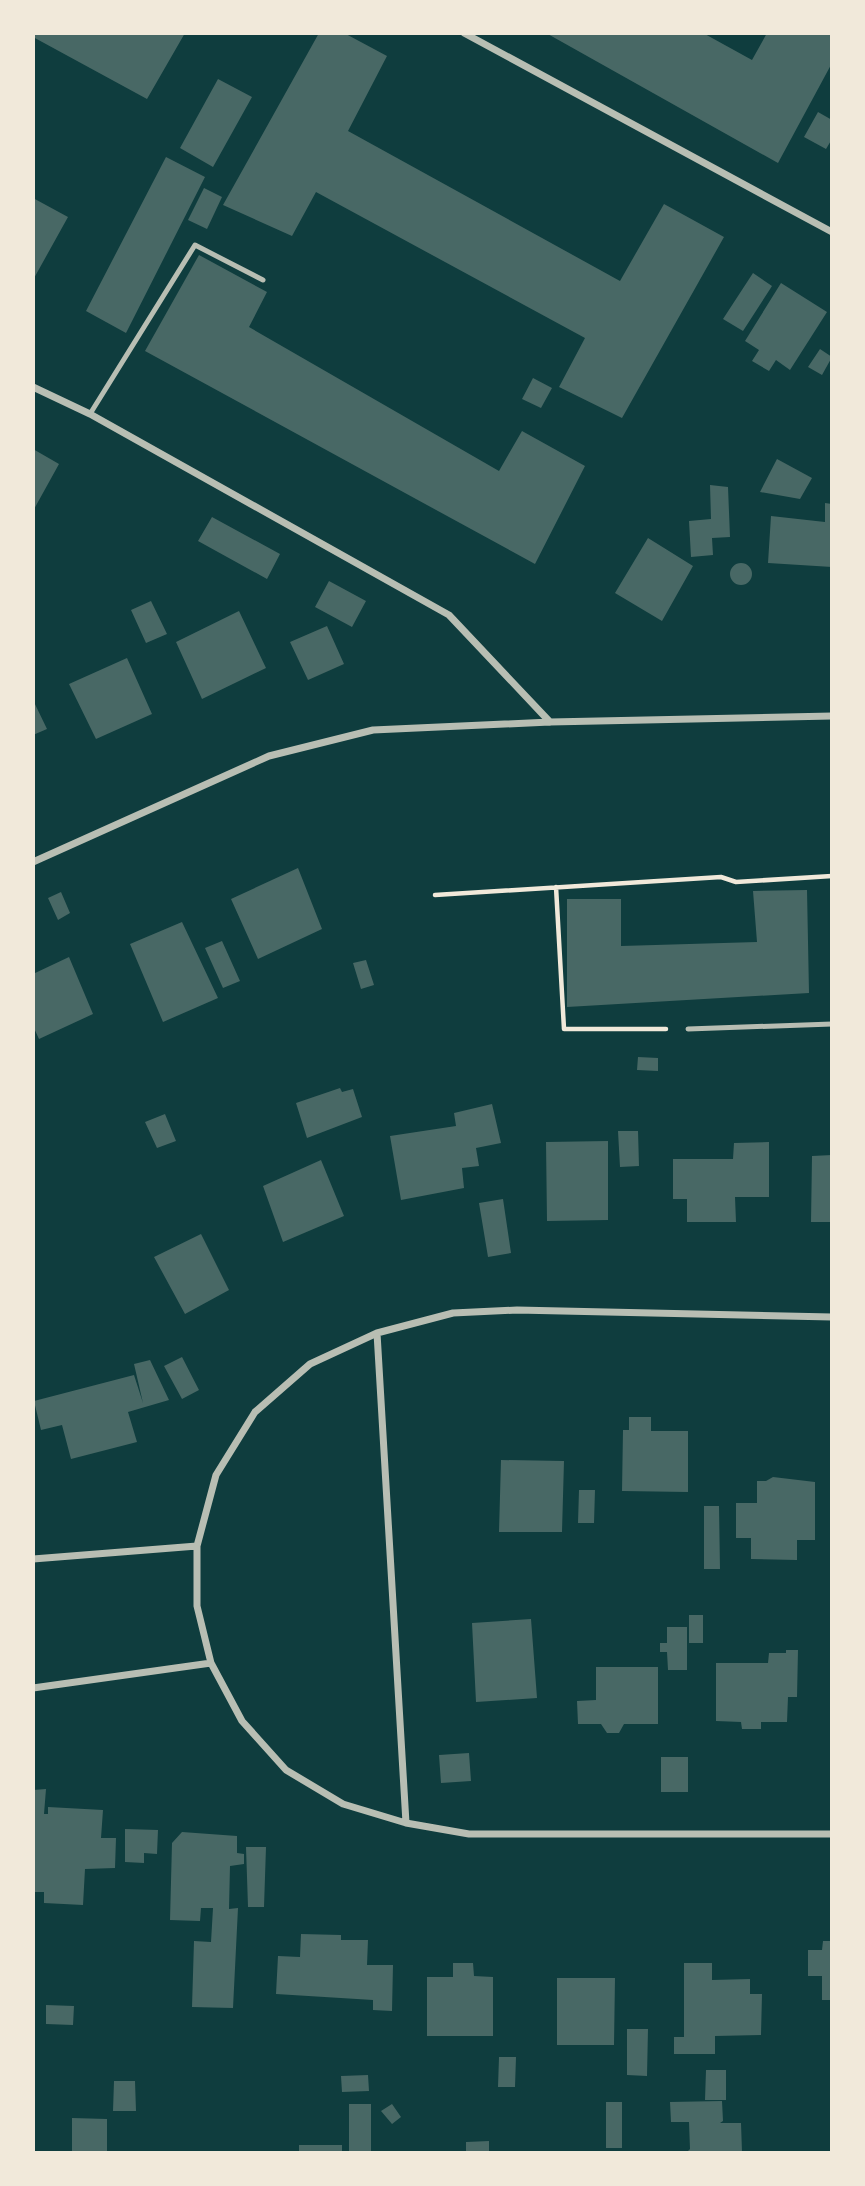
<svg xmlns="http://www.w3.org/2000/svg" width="865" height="2186" font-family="Raleway,sans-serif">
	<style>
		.building { fill: #486865 }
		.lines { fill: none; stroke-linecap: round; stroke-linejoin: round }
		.path { stroke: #f1e9da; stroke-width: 4.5 }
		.service { stroke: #b8beb3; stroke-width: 5 }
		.minor { stroke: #b8beb3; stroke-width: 7 }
	</style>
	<rect width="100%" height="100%" fill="#0f3d3e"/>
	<!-- building -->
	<path class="building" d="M33 33H185L147 99 33 37Z
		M319 33H344L387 56 348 131 620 281 664 204 724 237 622 418 559 387 585 338 316 192 292 236 223 205Z
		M546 33H703L752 60 767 33H832V63L778 163Z
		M218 79 252 97 213 167 180 148Z
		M818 112 832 120V139L826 149 804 137Z
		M166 157 205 177 126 333 86 311Z
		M204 188 222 197 207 229 188 220Z
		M33 198 68 217 33 280Z
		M199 255 267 292 249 327 499 471 522 431 585 466 535 564 145 351Z
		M753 273 772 286 743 331 723 319Z
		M781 283 827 312 790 370 776 360 769 371 752 361 759 350 745 341Z
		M820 349 832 357 822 375 808 367Z
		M533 378 552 388 541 408 522 399Z
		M33 449 59 464 33 511Z
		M777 459 812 478 800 499 760 492Z
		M710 485 728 487 730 537 712 538 713 555 691 557 689 521 711 519Z
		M825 503 832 504V567L768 563 771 516 825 522Z
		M212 517 280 554 267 579 198 541Z
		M648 538 693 566 662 621 615 593Z
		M730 574a11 11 0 1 1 22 0a11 11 0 1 1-22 0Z
		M329 581 366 601 352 627 315 607Z
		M151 601 167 634 146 643 131 610Z
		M239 611 266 668 202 699 176 642Z
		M327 626 344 664 308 680 290 642Z
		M127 658 152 714 96 739 69 684Z
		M33 700 47 729 33 735Z
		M298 868 322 929 258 959 231 899Z
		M807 890 809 993 567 1007V899H621V946L757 942 753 891Z
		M61 892 70 913 58 920 48 898Z
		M182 922 218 998 163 1022 130 944Z
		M222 941 240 981 223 988 205 948Z
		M69 957 93 1014 39 1039 33 1026V974Z
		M366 960 374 985 361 989 353 963Z
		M638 1057 658 1058V1071L637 1070Z
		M340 1088 342 1092 353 1089 362 1117 307 1138 296 1103Z
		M492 1104 501 1143 476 1148 479 1166 462 1168 464 1188 401 1200 390 1136 456 1126 454 1113Z
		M165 1114 176 1141 157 1148 145 1122Z
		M618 1131H638L639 1166 620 1167Z
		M608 1141V1220L547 1221 546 1142Z
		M769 1142V1197H735L736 1222H687V1199H673V1159H733L734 1143Z
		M832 1155V1222H811L812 1156Z
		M321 1160 344 1216 283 1242 263 1186Z
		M503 1199 511 1253 488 1257 479 1203Z
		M201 1234 229 1290 185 1314 154 1257Z
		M182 1357 199 1390 182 1399 164 1366Z
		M150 1360 169 1400 128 1412 137 1442 71 1459 62 1425 41 1430 34 1401 134 1375 143 1403 134 1364Z
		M629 1417H651V1431H688V1492L622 1491 623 1430H629Z
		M501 1460 564 1461 562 1532H499Z
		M773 1477 815 1482V1540H797V1560L751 1559V1538H736V1503H757V1481H766Z
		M579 1490H595L594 1523H578Z
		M704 1506H719L720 1569H704Z
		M689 1615H703V1643H689Z
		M531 1619 537 1698 476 1702 472 1623Z
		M667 1627H687V1670H668L667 1652H660V1643H667Z
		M786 1650H798L797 1697H788L787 1722H761V1729H742L741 1722 716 1721V1663H768L769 1653H786Z
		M596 1667H658V1724H624L619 1733H607L601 1724H578L577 1701 596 1700Z
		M469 1753 471 1781 441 1783 439 1755Z
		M661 1757H688V1792H661Z
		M46 1789 44 1814H48V1807L103 1810 101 1838H116L115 1868 85 1869 83 1905 44 1903V1892H33V1790Z
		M125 1829 158 1830 157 1854 144 1853V1863L125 1862Z
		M182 1832 237 1836V1853L244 1854V1864L230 1866 229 1909 238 1908 233 2008 192 2007 194 1941 211 1942 213 1908H201L200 1921 170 1920 172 1843Z
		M246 1847H266L264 1907H248Z
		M301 1934 341 1935V1940H368L367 1965H393L392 2011 373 2010V2000L276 1994 278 1956 300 1957Z
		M823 1941H832V2000H822V1976H808V1950H822Z
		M453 1963H473L474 1976 493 1977V2036H427V1977H453Z
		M684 1963H712V1980L750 1979V1994H762L761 2035 715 2036V2054H674V2037H684Z
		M557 1978H615L614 2045H557Z
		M46 2005 74 2006 73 2025 46 2024Z
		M627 2029H648L647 2076 627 2075Z
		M499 2057H516L515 2087H498Z
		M706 2070H726V2100H705Z
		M368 2075 369 2091 342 2092 341 2076Z
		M114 2081H135L136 2111H113Z
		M722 2101 723 2121 720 2123H741L742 2152 686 2153 690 2149 689 2122H671L670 2102Z
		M606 2102H622V2148H606Z
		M349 2104H371V2153H349Z
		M392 2104 401 2117 392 2124 381 2111Z
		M72 2118 107 2119V2153H72Z
		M489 2141V2153H466V2142Z
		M299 2145H342V2153H299Z"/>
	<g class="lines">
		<!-- path -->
		<path class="path" d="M556 887 564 1029H666
			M435 895 721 877 736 882 832 876"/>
		<!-- service -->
		<path class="service" d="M90 414 195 245 263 280
			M688 1029 832 1024"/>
		<!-- minor -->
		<path class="minor" d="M464 33 832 232
			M33 387 90 414 449 615 550 722
			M33 862 269 756 373 730 550 722 832 716
			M377 1333 406 1823 343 1804 286 1770 242 1721 211 1663 197 1606V1546L216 1475 255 1412 310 1364 377 1333 453 1313 517 1310 832 1317
			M33 1559 197 1546
			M33 1688 211 1663
			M406 1823 469 1834H832"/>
	</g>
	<!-- border -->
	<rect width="865" height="2186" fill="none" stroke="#f1e9da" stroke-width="70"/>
</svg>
